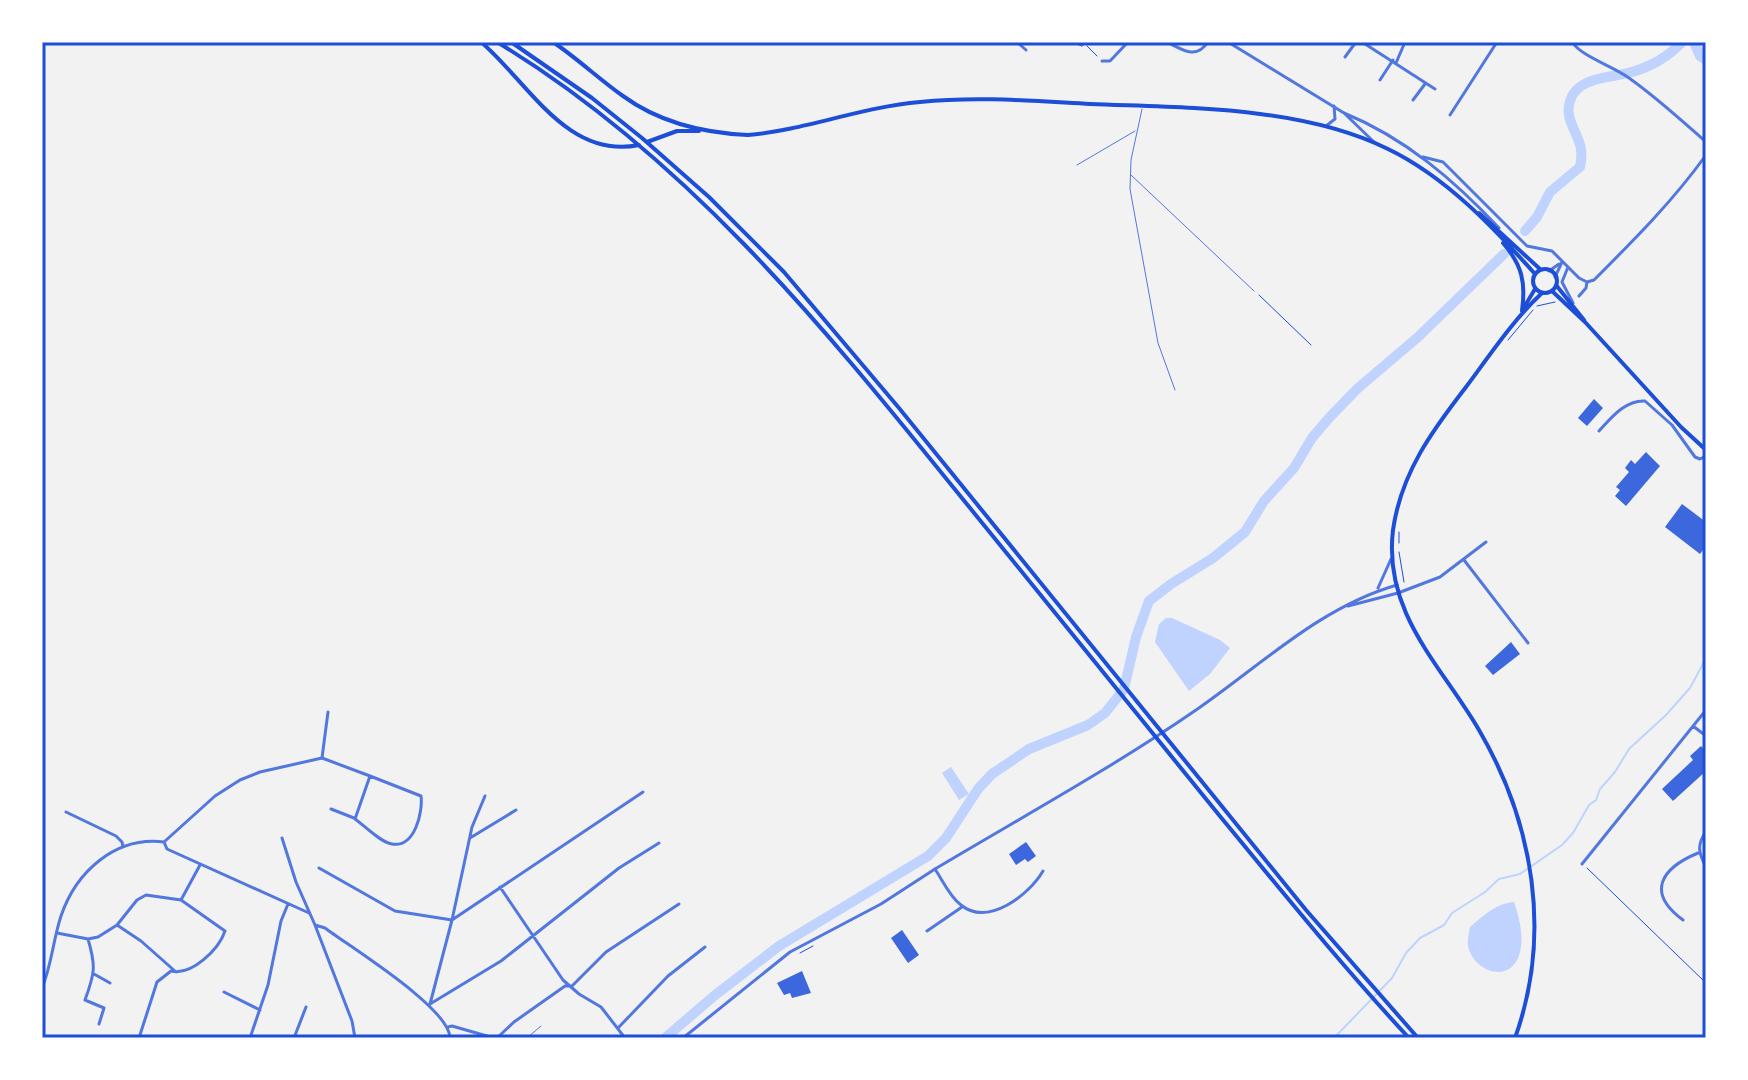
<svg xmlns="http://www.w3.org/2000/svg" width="1748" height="1080" font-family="'Nunito Sans',sans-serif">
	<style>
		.water { fill: #bfd3fe }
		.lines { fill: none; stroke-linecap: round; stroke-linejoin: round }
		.stream { stroke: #bfd3fe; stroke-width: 2 }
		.river { stroke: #bfd3fe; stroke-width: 10 }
		.building { fill: #3d67dc }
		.path { stroke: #1d4ed8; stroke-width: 1 }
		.service { stroke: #5277de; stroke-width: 1 }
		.minor { stroke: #5277de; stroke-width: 3 }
		.tertiary { stroke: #5277de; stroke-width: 3 }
		.secondary { stroke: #1d4ed8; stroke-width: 4 }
		.trunk { stroke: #1d4ed8; stroke-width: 4 }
		.neatline { fill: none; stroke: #1d4ed8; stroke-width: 3 }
	</style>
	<rect width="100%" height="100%" fill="#f2f2f2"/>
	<!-- water -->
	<path class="water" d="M1166 618H1172L1220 640 1230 648 1210 674 1189 691 1155 642 1159 624Z
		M951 767 969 794 959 800 942 773Z
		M1514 902C1519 917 1524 936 1520 952 1512 985 1474 973 1468 946 1467 941 1469 933 1470 927 1483 916 1497 903 1514 902Z"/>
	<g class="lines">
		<!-- stream -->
		<path class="stream" d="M1334 1038 1392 978 1406 953 1420 938 1444 925 1452 913 1485 892 1499 879 1520 874 1562 845 1573 833 1589 805 1596 800 1600 789 1615 772 1629 749 1666 715 1690 688 1706 658"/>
		<!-- river -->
		<path class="river" d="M1694 42 1700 56 1706 60
			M1525 231 1537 217 1550 192 1580 167C1581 162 1582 155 1581 149 1578 132 1564 119 1570 101 1577 77 1609 78 1628 73 1648 68 1668 57 1682 42
			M665 1038 714 996 779 946 928 856 946 838 978 789 992 774 1029 749 1088 725 1105 713 1124 689 1136 637 1149 601 1171 584 1213 558 1245 532 1264 501 1294 468 1312 438 1328 419 1357 389 1418 337 1504 254"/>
	</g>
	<!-- building -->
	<path class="building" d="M1594 399 1603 408 1587 426 1578 418Z
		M1646 452 1660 466 1626 506 1615 496 1620 490 1616 487 1629 472 1625 468 1631 460 1635 464Z
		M1682 504 1706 522V546L1700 554 1665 527Z
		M1511 642 1520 654 1493 675 1485 666Z
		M1701 746 1706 751V771L1673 801 1662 789 1693 760 1690 756Z
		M1026 842 1036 856 1028 862 1025 859 1016 865 1009 854Z
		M902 930 919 955 908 963 891 938Z
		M802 971 811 993 792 998 790 993 784 995 777 983Z"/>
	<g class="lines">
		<!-- path -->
		<path class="path" d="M1087 46 1097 56
			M1259 295 1311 345
			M1537 306 1555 302
			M1508 340 1533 310
			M1399 543V532
			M1399 552 1404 582
			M1587 868 1706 983
			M800 953 813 946"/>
		<!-- service -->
		<path class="service" d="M1142 109 1131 160 1130 189 1158 343 1175 390
			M1077 165 1135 131
			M1131 175 1254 291
			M527 1038 541 1026"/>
		<!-- minor -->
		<path class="minor" d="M1017 42 1026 50
			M1074 42 1082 45
			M1167 42C1183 50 1196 60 1208 42
			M1362 42 1435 89
			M1572 42C1582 57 1613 66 1629 78 1656 97 1681 120 1706 142
			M1345 57 1356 42
			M1102 61H1110L1128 42
			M1396 63 1405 42
			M1380 80 1393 60
			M1413 100 1425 84
			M1450 115 1497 42
			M1423 157 1443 162 1527 246 1552 251 1579 278 1587 282 1594 280C1634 240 1673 201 1706 155
			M1568 267 1562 282 1573 303
			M1549 271 1559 264
			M1555 277 1562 262
			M1579 296 1586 288 1587 282
			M1599 431C1611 418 1625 400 1645 401L1672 425 1695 457 1700 459 1706 456
			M1464 560 1528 643
			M1398 593 1440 577 1486 542
			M1693 726 1706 736
			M322 758 328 712
			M331 809 354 818
			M66 812 116 836 122 842 123 847
			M1706 831C1697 845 1698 852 1706 867
			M282 838 296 882 315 925 325 928C350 947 450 1008 450 1038
			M470 838 516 810
			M164 842 215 796 240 780 260 772 322 758 370 776 355 819C365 826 380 842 392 844 415 848 423 812 421 796L370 776
			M1582 864 1706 710
			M319 868 395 911 452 920 472 827 485 796
			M500 887 563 980 579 994 601 1007 625 1038
			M181 900 200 865
			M1683 920C1645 892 1662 868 1698 853
			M117 925 141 941 176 972
			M315 925 352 1021 355 1038
			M927 931 962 907
			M57 933 88 939 98 937 117 925 137 900 146 895 181 900 225 931C219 949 192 976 171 971L157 982 139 1038
			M88 939C96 966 95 973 85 1000L104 1008 99 1024
			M94 974 110 983
			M572 986 606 952 679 904
			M42 988C52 964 53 940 61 916 76 872 115 836 164 842L167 849 309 913
			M224 992 260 1010
			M430 1004 452 920 643 792
			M430 1004 501 961 619 868 659 843
			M448 1027 452 1026 494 1038
			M618 1028 668 976 705 947
			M250 1038 268 985 281 921 288 904
			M294 1038 306 1007
			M497 1038 514 1022 565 986H572
			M683 1038 790 952 881 904 935 869C943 881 950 897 961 905 988 927 1029 895 1043 871"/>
		<!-- tertiary -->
		<path class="tertiary" d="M1228 42 1344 113 1375 143
			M1344 113C1405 138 1454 180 1499 228
			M1326 126 1335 119 1334 106
			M1378 588 1391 559
			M1348 606 1398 593
			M935 869C1022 817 1112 768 1196 710 1260 666 1320 607 1397 585"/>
		<!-- secondary -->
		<path class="secondary" d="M748 135C806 130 861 107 920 102 977 96 1034 101 1090 104 1186 108 1301 106 1388 149 1446 177 1493 227 1535 274
			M1479 213 1541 270
			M1503 243C1522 265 1526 282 1522 311
			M1533 281a12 12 0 1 1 24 0a12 12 0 1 1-24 0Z
			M1556 285 1584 320
			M1552 291 1585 322 1681 427 1706 450
			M1523 309 1535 289
			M1515 1038C1552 935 1534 824 1479 730 1441 665 1383 613 1393 530 1401 473 1432 431 1466 387 1490 355 1513 320 1542 293"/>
		<!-- trunk -->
		<path class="trunk" d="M481 42C528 82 567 160 639 145
			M497 42C682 154 819 321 953 487 1042 596 1130 706 1219 815 1281 890 1342 966 1409 1038
			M511 42 592 98 642 138 709 197 784 272 899 408 1306 910 1418 1038
			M553 42C578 59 599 79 623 96 660 123 703 133 748 135
			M647 142 677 131H699"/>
	</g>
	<!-- border -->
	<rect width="1748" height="1080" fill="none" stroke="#ffffff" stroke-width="88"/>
	<rect x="44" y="44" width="1660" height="992" class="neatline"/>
</svg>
